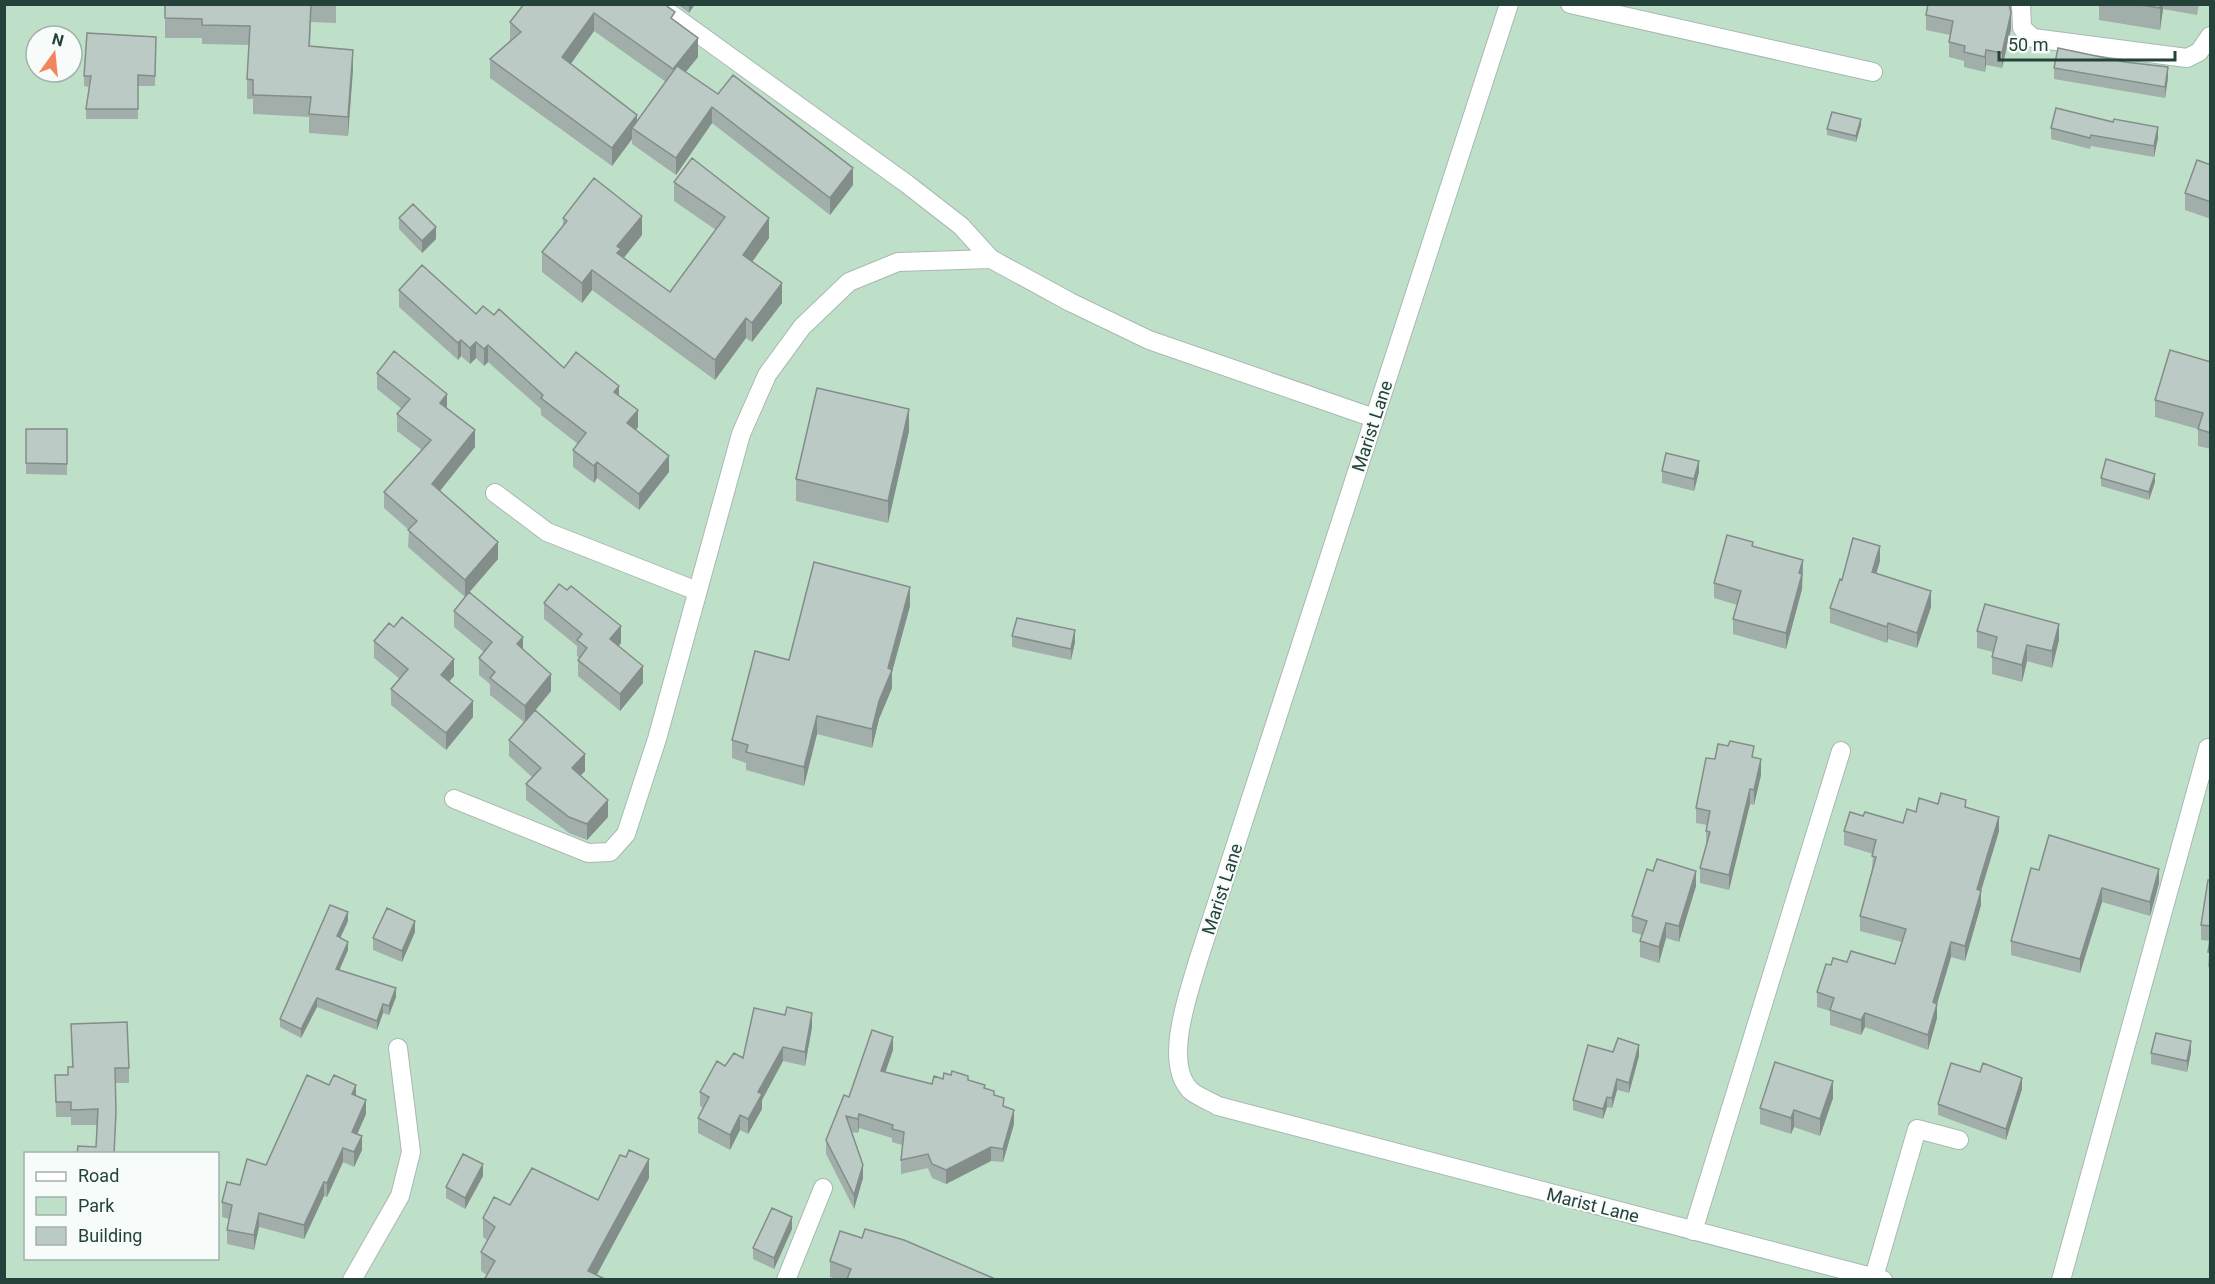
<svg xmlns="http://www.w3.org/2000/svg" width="2215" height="1284" font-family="Roboto,sans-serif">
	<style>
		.green { fill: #bfe0c8; fill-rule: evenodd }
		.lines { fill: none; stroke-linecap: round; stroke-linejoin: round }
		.minor-casing { stroke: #a8b8b2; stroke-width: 20 }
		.minor { stroke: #fff; stroke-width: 18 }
		.wall { fill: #a1aea9; fill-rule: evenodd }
		.shaded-wall { fill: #838d89 }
		.building { fill: #bbcac4; stroke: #838d89; stroke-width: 1.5 }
		.labels { text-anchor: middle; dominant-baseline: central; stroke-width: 4.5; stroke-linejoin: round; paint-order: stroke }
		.street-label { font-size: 18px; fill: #24423a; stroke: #f7fbf9 }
	</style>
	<rect width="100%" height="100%" fill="#e6efeb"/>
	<!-- green -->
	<path class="green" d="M5 5H2210V1279L5 1280ZM36 36H72V72H36ZM26 1154H218V1258H26Z"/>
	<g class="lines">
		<!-- minor casing -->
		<g class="minor-casing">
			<path id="minor" d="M657 4 907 184 961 226 991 259 1070 302 1149 340 1374 418
				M1509 4 1198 961C1189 992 1163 1062 1190 1090 1196 1096 1210 1101 1218 1106L1883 1280
				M1570 4 1873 72
				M2021 4 2022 28 2033 38 2187 58 2199 52 2210 36
				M495 493 547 532 697 591
				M454 799 588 853 610 852 626 834 657 739 741 434 767 375 802 327 849 282 898 262 991 259
				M1693 1231 1841 751
				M1874 1277 1917 1129 1959 1140
				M352 1280 400 1196 411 1152 398 1048
				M786 1280 823 1188
				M2061 1280 2208 748"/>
		</g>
		<!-- minor -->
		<use href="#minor" class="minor"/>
	</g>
	<!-- wall -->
	<path class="wall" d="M165 4H336V23L311 22 310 47 353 69 348 136 309 133V117L253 114V99H247V79L249 45 202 44V38H165Z
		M524 4 675 21 698 57 686 72 853 185 830 215 712 123 676 175 632 144V139L612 166 490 78V59L510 41V22ZM594 31 666 82 637 122 571 64Z
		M677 4H695L689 13Z
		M1928 4H2011L2010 9 2011 29 2002 68 1986 65 1985 72 1964 67V61L1949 57V42L1950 35 1926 30V15Z
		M2099 4H2199L2197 15 2163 9 2160 30 2099 20Z
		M156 37 155 86H138V119H86V109L89 87 84 86V76Z
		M2054 68 2168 78 2165 98 2054 79Z
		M2113 122 2158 138 2154 157 2091 146 2090 149 2051 139V128Z
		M1861 125 1856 142 1827 135V129Z
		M2211 165V219L2185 210V193Z
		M674 182 769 238 752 262 782 303 752 342 746 338 715 380 592 290 582 303 542 272V252L563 226V218L642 235 624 258 670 292 716 230 674 201Z
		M399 218 436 239 422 253 399 229Z
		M399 290 476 314 494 315 564 368 619 396 638 427 636 430 669 472 639 510 597 478 594 483 573 467V450L578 444 541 415V409L488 362 484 366 476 358 470 364 461 356 458 360 399 307Z
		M2211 362V449L2198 446V429L2155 417V400Z
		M377 373 447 408 475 447 439 491 498 559 469 593 523 649 551 691 534 712 585 771 581 775 608 817 587 840 569 833 526 800V784L532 777 509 756V740L524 722 490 695V684L479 675V658L484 652 454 627V611L465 597 408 547 409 530 384 508V492L422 450 397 431V414L402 409 377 389Z
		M26 429H67V475L26 474Z
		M909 431 888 523 796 501V479Z
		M1662 471 1699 472 1694 491 1662 483Z
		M2101 478 2155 482 2149 500 2101 486Z
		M1753 546 1803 560 1802 589 1786 649 1733 634V619L1737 605 1714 598V583Z
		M1880 561 1876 573 1931 607 1917 648 1888 639 1887 643 1830 623V608L1842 580Z
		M544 603 621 643 618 646 643 683 620 711 578 676V660L579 658 577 656V646L544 619Z
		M910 606 892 672V688L879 719 872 748 817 734 804 786 746 770V763L732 758V740L789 660Z
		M1977 631 2059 640 2052 668 2027 661 2022 682 1992 674V657L1993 652 1977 648Z
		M1012 636 1075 642 1071 660 1012 647Z
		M374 641 454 676 449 681 473 717 446 750 391 705V689L400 679 374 658Z
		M1754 758 1761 775 1754 805 1750 804 1729 890 1700 883V868L1706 847V831L1707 825 1696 823V808L1715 759Z
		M1938 804 1966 807 1999 831 1981 891V905L1965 961 1951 957 1937 1004V1018L1928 1050 1865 1027 1861 1035 1830 1025V1011L1817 1007V992L1831 965 1847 962 1895 964 1902 942 1860 931V916L1872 869 1873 854 1844 845V831L1863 816 1903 823 1916 812Z
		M2039 870 2159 883 2150 916 2102 902 2080 973 2011 955V941Z
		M2211 880V967H2208L2210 941 2201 940V925Z
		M1696 886 1679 942 1666 938 1659 963 1640 957V941L1642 935 1632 932V916Z
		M348 921 340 938 348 950 339 970 396 997 389 1015 383 1013 377 1030 317 1007 301 1038 280 1027V1019Z
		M415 932 402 962 373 950V938Z
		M71 1024 129 1068V1083H115L116 1127 96 1147 97 1125H71V1117H56L55 1075H68L72 1067Z
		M812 1027 805 1066 783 1061 762 1100V1109L748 1134 740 1130 730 1150 698 1133V1118L703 1108 700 1106V1092L725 1066Z
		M893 1050 885 1072 932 1084 943 1079 968 1080 985 1088 994 1095 1004 1107 1014 1124 1003 1162 991 1161 946 1184 932 1178 928 1168 901 1174V1160L902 1145 892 1142V1138L859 1128 858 1133 851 1132 863 1178 854 1209 826 1154V1140L849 1097Z
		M1613 1052 1639 1056 1629 1093 1617 1090 1612 1108 1607 1107 1603 1119 1573 1110V1100Z
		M2191 1052 2187 1072 2151 1064V1053Z
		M1980 1072 2022 1089 2006 1140 1938 1115V1104Z
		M329 1085 356 1096 366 1114 357 1134 362 1150 354 1167 343 1162 327 1197 324 1196 304 1239 259 1227 254 1250 227 1244V1230L229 1219 222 1217V1202L240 1185 266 1165Z
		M1833 1098 1820 1136 1794 1127 1791 1134 1760 1124V1108Z
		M483 1176 465 1209 446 1198V1187Z
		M649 1178 596 1274 487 1275 481 1271V1252L487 1240 483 1237V1218L510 1205 598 1200Z
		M792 1229 774 1269 753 1259V1248Z
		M862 1238 993 1280H838L830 1277V1261Z"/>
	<!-- shaded-wall -->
	<path class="shaded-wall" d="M689 4H695L689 13Z
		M2160 4H2163V9L2160 30Z
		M594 13V31L562 76V57Z
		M2011 13V29L2002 68V53Z
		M698 38V57L673 87V69Z
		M353 50V69L348 136V117Z
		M1986 50V65L1985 72V57Z
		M2168 67V78L2165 98V87Z
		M712 107V123L676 175V158Z
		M637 115V131L632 128V139L612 166V148Z
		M1861 119V125L1856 142V136Z
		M2158 127V138L2154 157V146Z
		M853 168V185L830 215V198Z
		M642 216V235L621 261 617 272V246Z
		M769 218V238L743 275V255Z
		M436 227V239L422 253V241Z
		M592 270V290L582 303V283Z
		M782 283V303L752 342V323Z
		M746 318V338L715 380V360Z
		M461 340V356L458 360V343Z
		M476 342V358L470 364V348Z
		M488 345V362L484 366V349Z
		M619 386V403L614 392Z
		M447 394V410L440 403Z
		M909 409V431L888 523V501Z
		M638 410V427L627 440V423Z
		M475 430V447L432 501V484Z
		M669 456V472L639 510V494Z
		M1699 461V472L1694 491V479Z
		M597 462V478L594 483V466Z
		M2155 474V482L2149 500V492Z
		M498 542V559L465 597V580Z
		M1880 546V561L1872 588V572Z
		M1803 560 1802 589 1786 649V633Z
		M910 587V606L892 672V688L879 719 872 748V729Z
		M1931 591V607L1917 648V633Z
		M1888 623V639L1887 643V627Z
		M2059 624V640L2052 668V651Z
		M621 626V643L610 656V639Z
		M1075 630V642L1071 660V649Z
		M523 637V654L517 644Z
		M2027 645V661L2022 682V665Z
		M454 659V676L441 691V675Z
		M643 666V683L620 711V694Z
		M551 674V691L525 723V706Z
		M473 701V717L446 750V733Z
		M817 716V734L804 786V767Z
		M585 754V771L572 784V768Z
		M1761 759V775L1754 805V790Z
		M1750 789V804L1729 890V875Z
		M608 800V817L587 840V824Z
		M1999 817V831L1981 891V905L1965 961V946L1977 889Z
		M2159 869V883L2150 916V902Z
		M1696 871V886L1679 942V926Z
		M2102 888V902L2080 973V959Z
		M348 912V921L337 945V936Z
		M415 921V932L402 962V951Z
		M1666 923V938L1659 963V947Z
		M348 942V950L336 978V969Z
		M1951 942V957L1933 1017V1002Z
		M396 988V997L389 1015V1006Z
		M317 998V1007L301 1038V1029Z
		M383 1004V1013L377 1030V1021Z
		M1937 1004V1018L1928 1050V1035Z
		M812 1013V1027L805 1066V1052Z
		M1865 1013V1027L1861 1035V1020Z
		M893 1037V1050L881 1085V1071Z
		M2191 1041V1052L2187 1072V1061Z
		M1639 1045V1056L1629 1093V1083Z
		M783 1047V1061L762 1100V1109L748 1134V1119L758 1092Z
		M2022 1078V1089L2006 1140V1129Z
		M1617 1079V1090L1612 1108V1098Z
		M1833 1081V1098L1820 1136V1119Z
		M356 1085V1099L352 1094Z
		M1607 1097V1107L1603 1119V1109Z
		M366 1100V1114L352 1146V1132Z
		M1014 1110V1124L1003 1162V1149Z
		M1794 1110V1127L1791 1134V1118Z
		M859 1114V1128L858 1133V1119Z
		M740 1115V1130L730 1150V1135Z
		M362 1136V1150L354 1167V1152Z
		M991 1147V1161L946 1184V1170Z
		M343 1148V1162L327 1197V1183Z
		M649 1159V1178L594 1280 588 1271Z
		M483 1164V1176L465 1209V1198Z
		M863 1165V1178L854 1209V1195Z
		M324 1182V1196L304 1239V1225Z
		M259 1213V1227L254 1250V1235Z
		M792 1217V1229L774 1269V1258Z"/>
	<!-- building -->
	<path class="building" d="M165 4H311L309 46 353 50 348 117 309 114 311 97 253 95V80L247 79 250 26 202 25V19L165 18Z
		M524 4H664L675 12 671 18 698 38 673 69 594 13 562 57 637 115 612 148 490 59 521 32 510 22Z
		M1928 4H2009L2011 13 2002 53 1986 50 1985 57 1964 52 1965 46 1949 42 1953 21 1926 15Z
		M2136 4H2160V8Z
		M87 33 156 37 155 76 138 75V109H86L91 76H84Z
		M2058 48 2125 62 2168 67 2165 87 2054 68Z
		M677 66 718 94 733 75 853 168 830 198 712 107 676 158 632 128Z
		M2056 108 2113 122 2114 119 2158 127 2154 146 2091 135 2090 138 2051 128Z
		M1832 112 1861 119 1856 136 1827 129Z
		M692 158 769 218 743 255 782 283 752 323 746 318 715 360 592 270 582 283 542 252 567 221 563 218 594 178 642 216 617 246 621 249 617 253 670 292 725 217 674 182Z
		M2197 160 2211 165V202L2185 193Z
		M413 204 436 227 422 241 399 218Z
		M422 265 476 314 483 306 494 315 499 309 564 368 576 352 619 386 614 392 638 410 627 423 669 456 639 494 597 462 594 466 573 450 586 433 541 398 543 395 488 345 484 349 476 342 470 348 461 340 458 343 399 290Z
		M2170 350 2211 362V433L2198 429 2203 413 2155 400Z
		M394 351 447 394 440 403 475 430 432 484 498 542 465 580 408 530 417 521 384 492 431 440 397 414 410 399 377 373Z
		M817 388 909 409 888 501 796 479Z
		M26 429H67V464L26 463Z
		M1666 453 1699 461 1694 479 1662 471Z
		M2106 459 2155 474 2149 492 2101 478Z
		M1727 535 1753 542 1752 546 1803 560 1799 573 1802 574 1786 633 1733 619 1741 591 1714 583Z
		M1853 538 1880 546 1872 572 1931 591 1917 633 1888 623 1887 627 1830 608 1840 579 1842 580Z
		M814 562 910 587 888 668 892 670 879 701 872 729 817 716 804 767 746 752 748 745 732 740 755 651 789 660Z
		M559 584 567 590 571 586 621 626 610 639 643 666 620 694 578 660 587 648 577 640 582 634 544 603Z
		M469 592 523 637 517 644 551 674 525 706 490 678 495 672 479 658 492 642 454 611Z
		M1985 604 2059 624 2052 651 2027 645 2022 665 1992 657 1997 637 1977 631Z
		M402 617 454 659 441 675 473 701 446 733 391 689 408 669 374 641 389 623 394 627Z
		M1017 618 1075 630 1071 649 1012 636Z
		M535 710 585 754 572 768 608 800 587 824 569 817 526 784 541 768 509 740Z
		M1730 741 1754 746 1752 757 1761 759 1754 790 1750 789 1729 875 1700 868 1710 832 1706 831 1710 811 1696 808 1706 758 1715 759 1718 744 1728 746Z
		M1941 793 1966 800 1965 807 1999 817 1977 889 1981 891 1965 946 1951 942 1933 1002 1937 1004 1928 1035 1865 1013 1861 1020 1830 1010 1834 998 1817 992 1826 964 1831 965 1833 958 1847 962 1851 951 1895 964 1906 929 1860 916 1876 857 1872 856 1876 840 1844 831 1850 812 1863 816 1865 812 1903 823 1907 809 1916 812 1919 798 1938 804Z
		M2049 835 2159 869 2150 902 2102 888 2080 959 2011 941 2031 868 2039 870Z
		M1657 859 1696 871 1679 926 1666 923 1659 947 1640 941 1647 921 1632 916 1647 869 1653 871Z
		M2208 880H2211V926L2201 925Z
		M330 905 348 912 337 936 348 942 336 969 396 988 389 1006 383 1004 377 1021 317 998 301 1029 280 1019Z
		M387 908 415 921 402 951 373 938Z
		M2211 933V952H2208Z
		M787 1007 812 1013 805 1052 783 1047 758 1092 762 1094 748 1119 740 1115 730 1135 698 1118 709 1097 700 1092 717 1061 725 1066 734 1053 743 1058 754 1008 785 1015Z
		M127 1022 129 1068H115L116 1112 114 1154H77L78 1146 96 1147 98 1109 71 1110V1102H56L55 1075H68V1067H73L71 1024Z
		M872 1030 893 1037 881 1071 932 1084 934 1076 943 1079 944 1073 951 1075 952 1071 968 1076V1080L985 1085 984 1088 994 1091V1095L1004 1098 1003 1106 1014 1110 1003 1149 991 1147 946 1170 932 1164 928 1154 901 1160 904 1132 892 1129 893 1125 859 1114 858 1119 846 1116 863 1165 854 1195 826 1140 844 1095 849 1097Z
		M2156 1033 2191 1041 2187 1061 2151 1053Z
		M1618 1038 1639 1045 1629 1083 1617 1079 1612 1098 1607 1097 1603 1109 1573 1100 1588 1045 1613 1052Z
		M1775 1062 1833 1081 1820 1119 1794 1110 1791 1118 1760 1108Z
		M1951 1063 1980 1072 1983 1063 2022 1078 2006 1129 1938 1104Z
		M307 1075 329 1085 334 1075 356 1085 352 1094 366 1100 352 1132 362 1136 354 1152 343 1148 327 1183 324 1182 304 1225 259 1213 254 1235 227 1230 232 1205 222 1202 227 1182 240 1185 247 1159 266 1165Z
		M629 1150 649 1159 588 1271 607 1280H484L495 1261 481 1252 495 1227 483 1218 494 1197 510 1205 532 1168 598 1200 620 1155 626 1157Z
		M463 1154 483 1164 465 1198 446 1187Z
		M772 1208 792 1217 774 1258 753 1248Z
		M865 1229 904 1240 993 1278 992 1280 847 1279 851 1269 830 1261 840 1231 862 1238Z"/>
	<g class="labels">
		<!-- street labels -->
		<g class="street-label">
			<text transform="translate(1372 426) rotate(-72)">Marist Lane</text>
			<text transform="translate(1222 889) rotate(-72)">Marist Lane</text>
			<text transform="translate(1593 1205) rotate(14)">Marist Lane</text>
		</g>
	</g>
	<!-- border -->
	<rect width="2215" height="1284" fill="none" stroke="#24423a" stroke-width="12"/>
	<!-- legend -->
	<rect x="24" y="1152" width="195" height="108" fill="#f7fbf9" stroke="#a3b1ad" stroke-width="1.5"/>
	<rect x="36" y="1172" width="30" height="9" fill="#ffffff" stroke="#a3b1ad" stroke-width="1.5"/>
	<text x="78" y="1182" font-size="18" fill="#24423a">Road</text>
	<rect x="36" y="1197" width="30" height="18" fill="#bfe0c8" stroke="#a3b1ad" stroke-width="1.5"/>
	<text x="78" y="1212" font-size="18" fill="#24423a">Park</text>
	<rect x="36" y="1227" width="30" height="18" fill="#bbcac4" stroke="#a3b1ad" stroke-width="1.5"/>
	<text x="78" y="1242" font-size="18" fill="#24423a">Building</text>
	<!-- north arrow -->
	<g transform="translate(54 54) rotate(15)"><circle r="28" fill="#f7fbf9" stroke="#a3b1ad" stroke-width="1.5"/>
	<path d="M0-4.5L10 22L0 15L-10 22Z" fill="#f4845f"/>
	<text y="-9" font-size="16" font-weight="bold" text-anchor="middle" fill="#24423a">N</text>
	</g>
	<!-- scale -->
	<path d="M1999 51v9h176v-9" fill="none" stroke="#24423a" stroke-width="3"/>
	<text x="2008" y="51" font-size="18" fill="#24423a" stroke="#f7fbf9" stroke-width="4.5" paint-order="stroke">50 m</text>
</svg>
